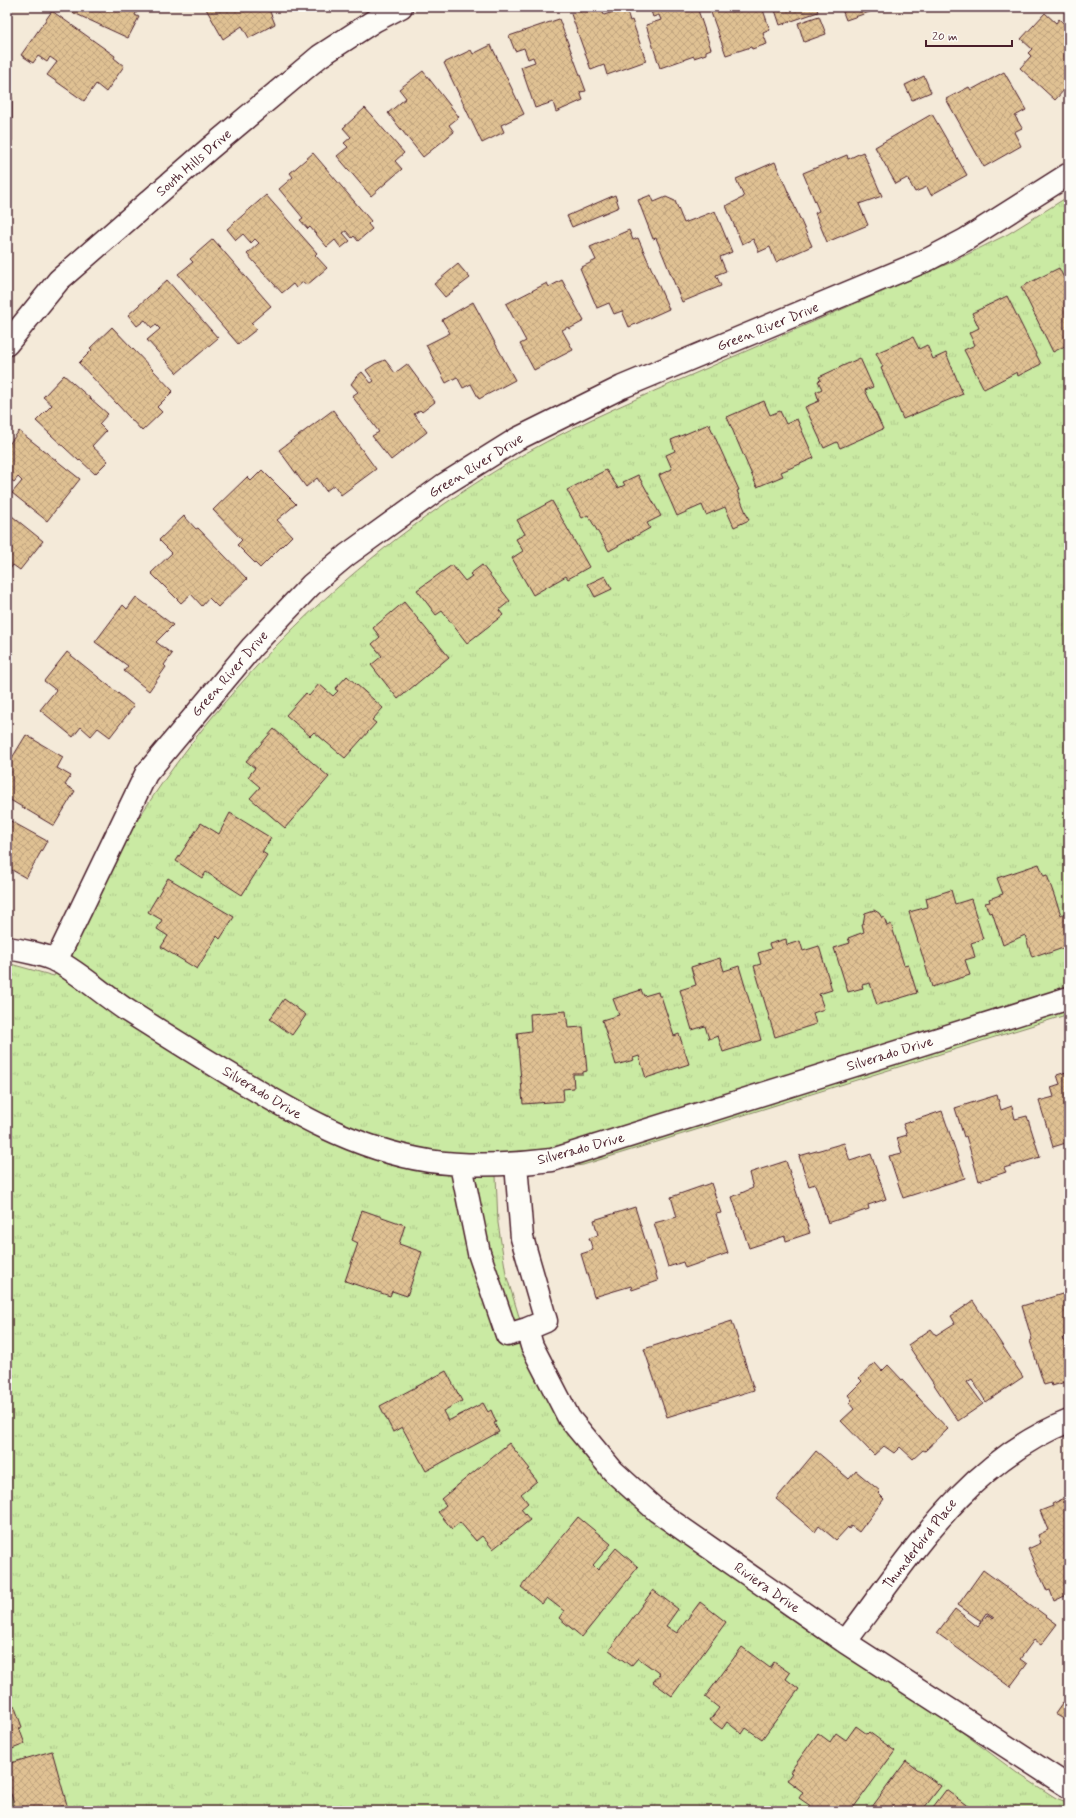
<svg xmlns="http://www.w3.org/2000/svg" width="1076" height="1818" font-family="Mynerve,sans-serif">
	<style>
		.grass { fill: url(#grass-tufts); stroke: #8a8467 }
		.building { fill: url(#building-cross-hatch); stroke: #4a1f2b }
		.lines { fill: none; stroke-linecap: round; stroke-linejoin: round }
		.minor-casing { stroke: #4a1f2b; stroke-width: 25 }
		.minor { stroke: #fdfcf7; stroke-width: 22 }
		.labels { text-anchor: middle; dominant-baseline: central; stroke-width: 3; stroke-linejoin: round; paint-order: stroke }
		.street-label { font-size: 14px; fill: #4a1f2b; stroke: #fdfcf7 }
	</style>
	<defs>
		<pattern id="grass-tufts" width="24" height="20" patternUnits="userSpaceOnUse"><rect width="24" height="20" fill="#caeaa3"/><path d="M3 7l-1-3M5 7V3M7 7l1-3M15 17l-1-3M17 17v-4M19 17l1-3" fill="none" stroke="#afc88c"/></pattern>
		<pattern id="building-cross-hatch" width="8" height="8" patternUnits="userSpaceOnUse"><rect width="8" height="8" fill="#dfc193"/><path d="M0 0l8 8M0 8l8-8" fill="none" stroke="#c1a57f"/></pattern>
	</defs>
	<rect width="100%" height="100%" fill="#f4ead9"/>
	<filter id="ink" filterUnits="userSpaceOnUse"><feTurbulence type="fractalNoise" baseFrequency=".025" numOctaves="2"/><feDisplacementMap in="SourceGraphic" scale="8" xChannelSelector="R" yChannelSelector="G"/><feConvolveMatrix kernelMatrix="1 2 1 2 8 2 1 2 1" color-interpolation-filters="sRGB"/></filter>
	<g filter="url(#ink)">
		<!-- grass -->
		<path class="grass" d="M1069 196V1014L583 1165 530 1173 496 1175 498 1223 506 1274 521 1323 610 1469 1017 1773 1056 1798 1069 1803V1811H7V963L54 976C78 924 104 872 135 824 231 672 368 543 524 454 584 420 648 394 712 366 792 331 872 296 952 262L1008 234Z"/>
		<!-- building -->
		<path class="building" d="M61 7H139L135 15 139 17 128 38Z
			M205 7H268L275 24 249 38 242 26 223 39Z
			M592 7H601L604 15 626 8 630 21 632 20 646 61 607 75 604 65 591 70 571 14Z
			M639 7H697L711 49 706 51V54L694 58V56L660 68 646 25 661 20 659 15 653 17 650 8 640 11Z
			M709 7H762L770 30 763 33 767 44 752 49 751 47 726 55Z
			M774 7H816L818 12 780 25Z
			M841 7H884L846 20Z
			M52 11 115 56 114 58 124 66 106 92 96 84 84 101 47 75 57 62 50 57 47 62 38 56 33 63 21 55Z
			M1045 13 1056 23 1059 19 1069 28V82L1064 87 1066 88 1055 100 1020 68 1031 56 1028 53 1032 49 1021 39Z
			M819 16 826 34 804 42 798 23Z
			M559 19 586 91 580 92 583 100 556 112 553 102 535 108 521 67 535 62 533 57 528 59 524 48 515 51 509 36Z
			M491 45 524 114 501 125 504 132 482 143 444 63 471 50 473 54Z
			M7 64H9L10 79H7Z
			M423 71 459 117 449 125 454 132 423 157 388 113 406 98 399 89Z
			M1004 72 1026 110 1015 116 1022 128 1014 132 1021 146 984 167 946 99 969 87 971 90Z
			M924 76 931 92 912 100 905 85Z
			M7 97H12V141H7Z
			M365 108 404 153 395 161 402 169 371 196 337 156 348 147 344 143 351 137 343 128Z
			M932 114 967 175 931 195 927 187 915 192 907 178 896 184 875 147Z
			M863 152 882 196 859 204 868 225 827 242 815 213 819 211 803 173 847 155 848 159Z
			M313 153 371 221 368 224 372 229 358 241 354 236 352 238 346 231 343 233 350 241 341 248 335 240 327 247 310 227 308 229 300 220 303 218 279 189 293 177 290 173Z
			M775 162 812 246 776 262 770 247 759 252 753 239 742 244 726 206 744 197 736 179Z
			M266 195 317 253 315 255 327 268 307 285 303 282 296 288 293 284 282 293 247 254 259 243 255 239 251 243 243 234 236 240 227 229Z
			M615 195 619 207 572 227 567 216Z
			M651 195 654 202 666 197 675 201 684 223 715 211 732 252 720 257 726 271 716 275 721 286 682 302 656 238 653 239 638 200Z
			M629 230 633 240 638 238 669 309 629 327 622 311 614 314 609 303 597 308 580 268 596 260 590 247Z
			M213 239 271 306 251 323 257 329 238 344 178 274 193 262 190 259Z
			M458 264 470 278 445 297 434 284Z
			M1059 268 1064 278 1069 276V344L1053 352 1021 287Z
			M167 280 218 338 177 373 147 340 160 329 156 325 152 328 145 320 137 326 128 315Z
			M562 280 584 321 569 329 568 327 562 330 573 350 534 370 520 344 526 341 506 304 547 283 549 287Z
			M1007 296 1041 364 1018 376 1017 372 984 389 964 350 975 345 969 333 979 328 972 313Z
			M473 302 515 380 479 399 471 384 463 388 457 377 446 383 426 345 450 333 442 320Z
			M112 327 173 391 157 407 162 412 142 431 79 363 92 350 90 348Z
			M913 337 919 349 927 345 933 359 946 353 963 394 903 419 881 368 883 367 876 353Z
			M860 358 873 387 865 390 883 429 840 448 837 442 824 448 805 407 819 401 816 392 822 389 818 381 821 380 819 377Z
			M385 360 395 373 407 364 435 402 422 412 420 410 414 414 427 432 391 460 372 436 379 432 352 396 358 392 351 384 356 377 362 372 371 383 374 381 366 370 375 364Z
			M64 375 108 414 99 424 106 431 92 446 108 461 95 474 80 460 79 461 36 421 52 405 43 397Z
			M764 401 770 415 780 411 786 424 797 419 814 458 781 472 783 476 757 487 727 417Z
			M333 410 376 469 341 495 334 485 326 491 317 478 306 487 279 450Z
			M709 424 739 490 737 491 749 520 734 527 725 507 706 515 702 505 677 516 659 475 672 469 666 455 675 451 671 440Z
			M19 431 80 479 47 521 12 493 22 481 18 477 14 482 7 477V447Z
			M262 470 296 504 277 520 292 536 260 568 237 545 242 540 213 510 247 477 251 481Z
			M606 470 618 488 625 485 623 482 638 475 661 516 647 523 650 528 609 551 588 515 582 518 567 490Z
			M552 501 589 567 568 579 566 576 533 595 512 558 523 551 516 539 525 534 517 520Z
			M7 512 43 541 20 570 13 565 7 573Z
			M184 516 196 529 198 528 247 579 218 607 209 598 202 606 191 594 181 603 151 573 172 553 159 540Z
			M452 565 465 581 472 576 470 574 482 565 510 601 499 610 503 615 467 643 442 611 436 615 417 590Z
			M605 576 612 589 595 597 588 584Z
			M136 597 173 625 156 642 172 654 164 665 166 667 149 691 124 671 128 666 95 642 123 605 127 609Z
			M404 602 449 657 398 699 371 665 382 656 372 644 380 637 373 628Z
			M67 652 134 706 110 737 98 728 91 736 81 727 73 737 40 710 56 690 44 681Z
			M347 676 383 708 372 720 376 723 345 758 314 732 310 736 286 715 306 693 309 696 319 684 333 696 338 691 335 689Z
			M274 729 329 777 285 828 250 798 260 787 248 777 255 768 246 761Z
			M26 735 63 757 57 768 71 776 65 785 75 791 54 826 7 798V755L12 758Z
			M230 813 271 838 262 852 267 855 242 895 206 872 202 878 176 861 201 823 219 834Z
			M7 819 47 841 26 878 12 870 7 878Z
			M1039 864 1044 876 1047 875 1061 915 1065 913 1069 926V946L1046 954V952L1032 957 1025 935 1003 945 992 912 989 913 985 903 990 902 989 899 1003 894 997 878Z
			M168 878 234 917 220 939 217 936 197 969 161 947 168 936 157 929 162 920 148 912Z
			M951 890 955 904 971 899 983 939 971 943 975 957 965 960 970 975 932 987 909 912 928 907 926 898Z
			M874 910 879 913 882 918 884 917 887 926 891 924 904 965 908 964 917 993 877 1005 870 983 862 985 863 988 848 992 834 948 850 943 848 938 864 932 862 924H863L865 913Z
			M786 939 787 945 800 941 803 951 819 946 832 990 819 994 824 1009 813 1013 816 1024 775 1037 754 966 761 964 758 953 771 949 769 944Z
			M720 958 724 971 739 966 761 1040 723 1052 718 1036 709 1039 705 1026 692 1030 680 990 696 985 691 967Z
			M641 990 644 996 658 992 659 996H661L674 1036 679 1034 689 1064 646 1078 639 1056 633 1058 634 1060 616 1065 602 1020 619 1015 613 999Z
			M284 999 306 1015 292 1035 270 1019Z
			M566 1011 568 1028 583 1027 587 1071 583 1072V1074H573L574 1088 563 1089 564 1101 523 1104 517 1033 531 1031 530 1014Z
			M1069 1071V1142L1053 1147 1039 1101 1054 1097 1051 1087 1060 1084 1057 1075Z
			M997 1095 1001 1110 1012 1106 1015 1119 1027 1116 1040 1157 1004 1168 1006 1172 979 1181 966 1136 964 1137 955 1108Z
			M942 1111 965 1178 903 1198 889 1156 902 1153 897 1138 907 1135 903 1124Z
			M844 1143 850 1161 871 1154 886 1199 868 1205 869 1209 828 1223 815 1184 809 1186 799 1156Z
			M786 1161 810 1233 786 1241 785 1236 749 1248 732 1197 753 1188 749 1173Z
			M711 1183 721 1213 716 1214 728 1253 685 1268 683 1262 668 1267 654 1223 677 1217 671 1197Z
			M635 1207 658 1281 632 1290 631 1286 594 1297 581 1254 593 1250 589 1238 598 1235 594 1220Z
			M362 1210 405 1225 399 1244 422 1252 407 1296 392 1291 390 1296 345 1281 358 1243 352 1240Z
			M1069 1292V1337L1063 1338 1069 1350V1381L1052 1386 1051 1383 1044 1385 1030 1341 1032 1340 1022 1306Z
			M973 1301 1023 1377 986 1402 972 1379 967 1382 983 1404 958 1421 908 1345 931 1329 936 1335 955 1323 951 1316Z
			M732 1321 754 1390 667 1417 644 1349Z
			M875 1363 882 1371 888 1365 948 1429 925 1451 923 1450 913 1459 900 1447 894 1453 884 1446 874 1455 841 1421 854 1409 849 1403 852 1400 848 1395 862 1381 859 1378Z
			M446 1371 462 1401 443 1411 448 1421 483 1403 488 1412 491 1410 496 1422 494 1423 499 1432 426 1471 402 1427 393 1432 380 1406Z
			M509 1443 530 1469 528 1470 537 1481 521 1494 528 1503 521 1509 530 1520 493 1549 482 1536 476 1541 460 1522 452 1529 438 1512 446 1505 441 1499Z
			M816 1451 849 1479 856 1471 880 1491 878 1493 884 1499 859 1532 851 1526 849 1529 848 1527 836 1540 819 1526 815 1532 776 1499Z
			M1069 1496V1594L1054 1601 1050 1590 1047 1591 1028 1549 1041 1543 1038 1535 1048 1530 1040 1511 1053 1506 1052 1504Z
			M578 1517 611 1544 593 1565 598 1570 616 1548 638 1567 582 1637 559 1618 564 1611 547 1598 542 1604 521 1587Z
			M983 1570 1057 1624 1041 1645 1034 1640 1020 1659 1027 1664 1010 1687 937 1633 955 1609 978 1627 987 1615 993 1619 994 1618 986 1613 981 1621 958 1605Z
			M653 1590 678 1609 666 1626 677 1633 700 1602 726 1622 672 1696 653 1682 660 1674 638 1658 631 1666 609 1650Z
			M742 1647 770 1668 774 1662 790 1673 786 1679 799 1689 762 1739 746 1728 742 1734 727 1722 722 1729 710 1720 719 1708 705 1697Z
			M1069 1694V1727L1065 1724 1067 1721 1055 1714Z
			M7 1700 10 1707 14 1705 22 1727 19 1728 25 1744 7 1751Z
			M856 1726 867 1734 869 1732 895 1751 851 1811H814L815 1809 799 1798 803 1792 787 1780 792 1773 790 1772 818 1733 830 1742 836 1733 846 1740Z
			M52 1751 67 1805 47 1811H16L11 1794 7 1792V1764Z
			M906 1761 941 1786 924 1808 927 1811H869Z
			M946 1790 969 1807 966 1811H930Z"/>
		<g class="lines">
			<!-- minor casing -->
			<g class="minor-casing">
				<path id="minor" d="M7 344 59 280 209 149 320 56 374 21 401 7
					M7 948C21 950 45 955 57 961 81 974 105 996 128 1011 161 1032 193 1052 226 1072 290 1111 353 1149 429 1161 470 1167 511 1165 552 1160L1069 998
					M56 961 146 774 252 647 311 585 347 555 445 484 517 439 622 387 929 259 965 240 1069 174
					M461 1165 479 1253 507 1335 527 1329 546 1321 522 1238 516 1164
					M527 1329 532 1346 569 1418 613 1471 657 1511 845 1642 1069 1787
					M845 1642C909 1558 966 1462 1069 1421"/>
			</g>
			<!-- minor -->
			<use href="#minor" class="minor"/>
		</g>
	</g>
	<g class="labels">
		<!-- street labels -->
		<g class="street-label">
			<text transform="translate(194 163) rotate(-41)">South Hills Drive</text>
			<text transform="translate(768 327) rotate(-22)">Green River Drive</text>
			<text transform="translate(476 466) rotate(-32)">Green River Drive</text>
			<text transform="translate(230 674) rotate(-49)">Green River Drive</text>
			<text transform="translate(890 1054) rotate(-17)">Silverado Drive</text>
			<text transform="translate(262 1093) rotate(31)">Silverado Drive</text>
			<text transform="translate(581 1149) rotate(-15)">Silverado Drive</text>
			<text transform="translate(920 1544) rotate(-52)">Thunderbird Place</text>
			<text transform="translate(767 1588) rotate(35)">Riviera Drive</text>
		</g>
	</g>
	<!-- margin -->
	<rect width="1076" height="1818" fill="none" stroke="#fdfcf7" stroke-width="24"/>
	<rect x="12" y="12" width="1052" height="1794" fill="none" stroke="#4a1f2b" stroke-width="1.5" filter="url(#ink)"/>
	<!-- scale -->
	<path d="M926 40v6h86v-6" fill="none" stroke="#4a1f2b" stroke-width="2"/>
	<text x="932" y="40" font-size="12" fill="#4a1f2b" stroke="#fdfcf7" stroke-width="3" paint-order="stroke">20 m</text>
</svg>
